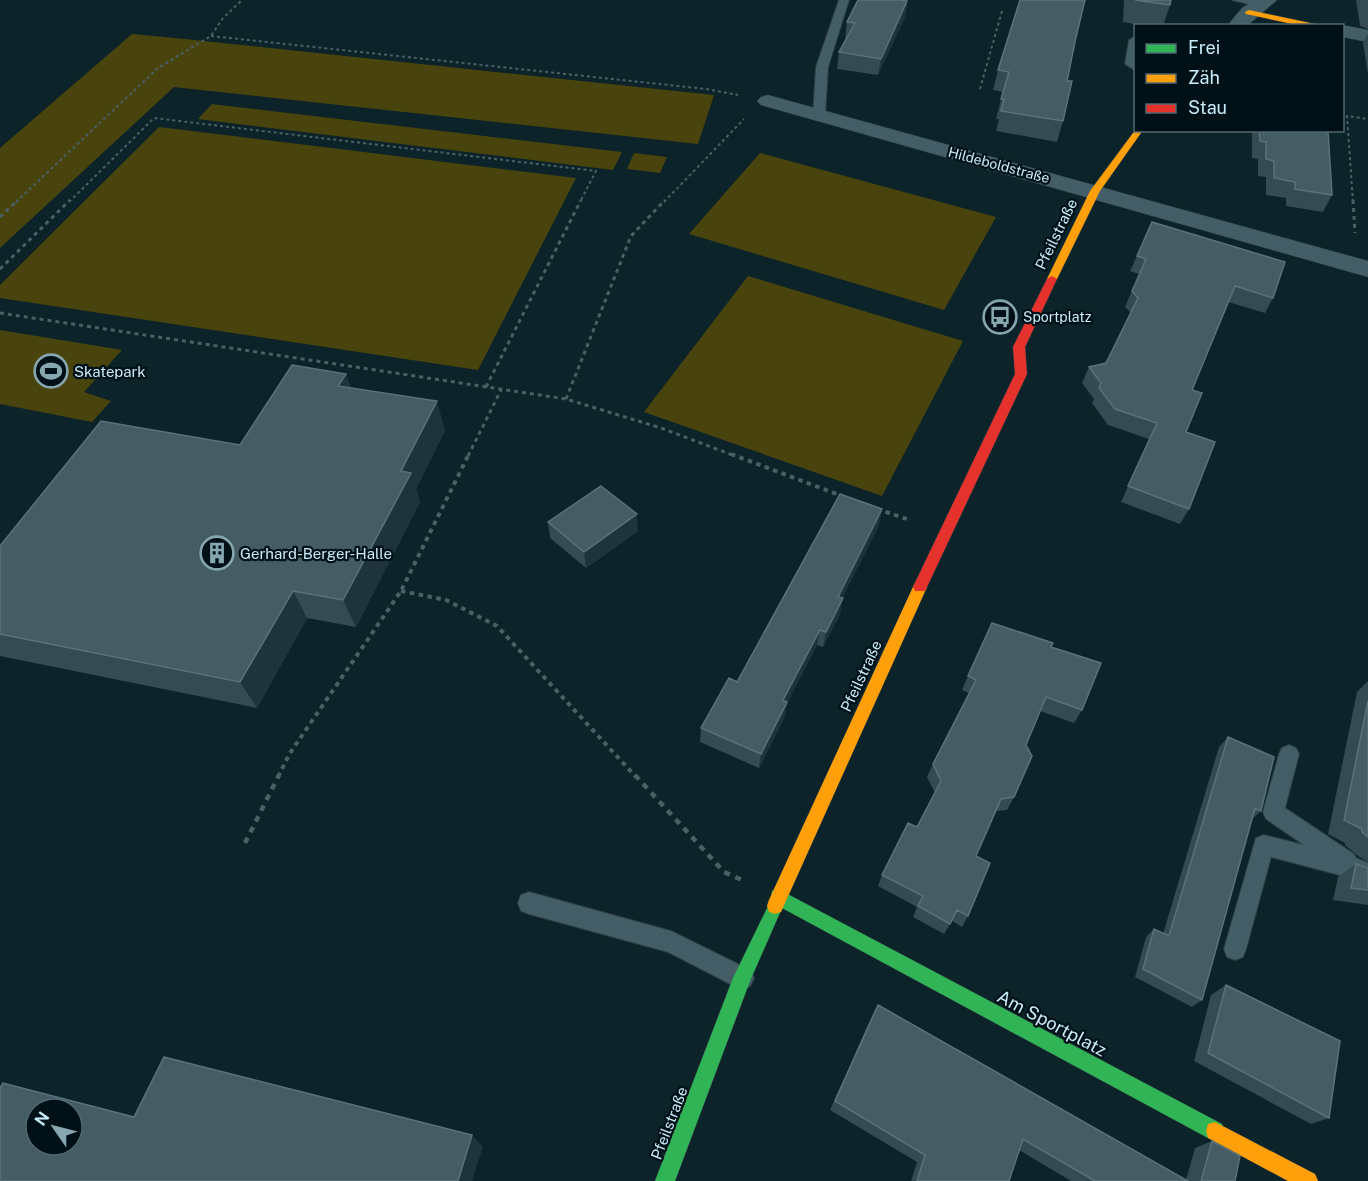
<svg xmlns="http://www.w3.org/2000/svg" width="1368" height="1181" font-family="'Public Sans',sans-serif">
	<style>
		.green { fill: #49440d }
		.lines { fill: none; stroke-linecap: round; stroke-linejoin: round }
		.lane-casing { stroke: #2b3d43; stroke-width: 2 }
		.street-casing { stroke: #2b3d43; stroke-width: 1 }
		.fast-casing { stroke: #2b3d43; stroke-width: 1 }
		.slow-casing { stroke: #2b3d43; stroke-width: 1 }
		.jam-casing { stroke: #2b3d43; stroke-width: 1 }
		.path-far3 { stroke: #4a6066; stroke-width: 2; stroke-dasharray: 3 3; stroke-linecap: butt }
		.path-far2 { stroke: #4a6066; stroke-width: 3; stroke-dasharray: 4 4; stroke-linecap: butt }
		.path-far1 { stroke: #4a6066; stroke-width: 4; stroke-dasharray: 4.5 4.5; stroke-linecap: butt }
		.path { stroke: #4a6066; stroke-width: 4.5; stroke-dasharray: 6 6; stroke-linecap: butt }
		.lane { fill: #435e67; fill-rule: evenodd }
		.street { fill: #435e67; fill-rule: evenodd }
		.fast { fill: #30b455; fill-rule: evenodd }
		.slow { fill: #ff9f0a; fill-rule: evenodd }
		.jam { fill: #e5322d; fill-rule: evenodd }
		.wall { fill: #354a53 }
		.shaded-wall { fill: #1e333b }
		.building { fill: #455c65; stroke: #59727c; stroke-width: 1.5; fill-rule: evenodd }
		.labels { text-anchor: middle; dominant-baseline: central; stroke-width: 4.5; stroke-linejoin: round; paint-order: stroke }
		.far-street-label { font-size: 14px; fill: #c8ecf9; stroke: #001017 }
		.far-poi-label { font-size: 14px; fill: #c8ecf9; stroke: #001017; text-anchor: start }
		.street-label { font-size: 15px; fill: #c8ecf9; stroke: #001017 }
		.poi-label { font-size: 15px; fill: #c8ecf9; stroke: #001017; text-anchor: start }
		.near-street-label { font-size: 18px; fill: #c8ecf9; stroke: #001017 }
	</style>
	<rect width="100%" height="100%" fill="#0c2329"/>
	<!-- green -->
	<path class="green" d="M132 34 185 39 714 95 698 144 174 87 0 248V148Z
		M212 104 622 152 613 170 198 119Z
		M159 127 576 178 478 370 0 298V285Z
		M634 153 667 157 660 173 627 169Z
		M760 153 996 217 944 310 689 234Z
		M748 276 963 341 882 496 644 412Z
		M0 330 122 350 84 392 111 401 92 422 0 404Z"/>
	<g class="lines">
		<!-- lane casing -->
		<g class="lane-casing">
			<path id="lane" d="M839 0H849L828 67 825 115 819 119 813 115 816 67Z
				M1232 0H1255L1266 4 1261 7Z
				M1134 37H1136V71L1125 64 1129 40Z
				M1289 745 1296 748 1299 754 1285 808 1354 854 1356 858 1368 863V885L1355 879 1271 857 1246 949 1243 957 1235 960 1227 957 1224 949 1256 838 1264 835 1304 845 1266 819 1263 812 1279 754 1282 748Z
				M529 892 671 931 750 970 754 978 750 986 742 990 668 952 529 914 521 911 518 903 521 895Z"/>
		</g>
		<!-- street casing -->
		<g class="street-casing">
			<path id="street" d="M1255 0H1277L1247 26H1227L1242 8Z
				M1342 25 1368 30V42L1342 37Z
				M768 95 1368 261V277L761 105 757 101 761 97Z"/>
		</g>
		<!-- fast casing -->
		<g class="fast-casing">
			<path id="fast" d="M778 889 1222 1124 1224 1131 1222 1138 1215 1140 1208 1138 782 908 750 981 675 1181H655L733 978 771 900 772 891Z"/>
		</g>
		<!-- slow casing -->
		<g class="slow-casing">
			<path id="slow" d="M1249 10 1315 24 1319 26H1302L1246 14 1245 12Z
				M1136 129V130H1143L1100 191 1057 279 1052 282 1048 281 1047 279 1090 191Z
				M920 582 925 583 927 587 781 912 775 914 769 912 767 906 769 900 913 587 915 583Z
				M1215 1122 1315 1174 1318 1181H1288L1208 1138 1206 1131 1208 1124Z"/>
		</g>
		<!-- jam casing -->
		<g class="jam-casing">
			<path id="jam" d="M1052 276 1057 279 1025 347 1027 374 927 587 925 591H915L913 587 1015 374 1013 347 1047 279Z"/>
		</g>
		<!-- path-far3 -->
		<path class="path-far3" d="M211 36 706 89 738 95
			M980 89 1002 11
			M16 202 158 68 211 36 223 18 242 0
			M69 202 154 118 596 171 580 202
			M664 202 744 119
			M1353 202 1347 116 1368 119"/>
		<!-- path-far2 -->
		<path class="path-far2" d="M1353 200 1355 233
			M0 217 18 200
			M0 269 70 200
			M0 313 566 399 661 428 735 456
			M486 387 581 200
			M566 399 631 236 665 200
			M468 456 501 390"/>
		<!-- path-far1 -->
		<path class="path-far1" d="M731 454 842 496
			M877 509 910 520
			M401 591 446 600 497 626 636 777
			M278 777 290 753 401 591 469 454"/>
		<!-- path -->
		<path class="path" d="M635 775 724 872 742 880
			M245 843 279 775"/>
		<!-- lane -->
		<use href="#lane" class="lane"/>
		<!-- street -->
		<use href="#street" class="street"/>
		<!-- fast -->
		<use href="#fast" class="fast"/>
		<!-- slow -->
		<use href="#slow" class="slow"/>
		<!-- jam -->
		<use href="#jam" class="jam"/>
	</g>
	<!-- wall -->
	<path class="wall" d="M1124 0H1171L1170 5 1163 26H1146L1123 22Z
		M1356 0H1368V29L1360 26Z
		M905 1H907L905 17 878 75 837 69 839 52 846 38H845L847 22Z
		M1368 33V74L1363 43Z
		M1076 37 1067 81 1063 121 1057 142 996 131 999 119H996L1003 92 993 90 998 70Z
		M1252 130H1328L1332 195 1323 212 1286 206V198L1266 195V177L1258 176V159L1252 158Z
		M1137 256 1273 298 1265 313 1228 302 1192 390 1186 432 1189 509 1180 524 1121 502 1149 439 1108 425 1092 403 1094 399 1082 383 1089 367 1106 363 1131 313 1125 307 1139 274 1130 271Z
		M346 374 351 388 445 430 416 489 420 502 356 627 307 618 257 708 0 656V546L240 445Z
		M548 522 638 531 586 568 550 538Z
		M879 525 842 598 840 614 823 647 817 645 787 703 785 716 759 768 700 742 701 728 737 682Z
		M1051 647 1082 710 1074 723 1040 711 1026 745 1014 797 1007 810 996 811 976 856 968 916 962 927 952 921 944 934 913 917 917 907 878 886 882 875 917 827 935 793 927 777 933 764 969 693 962 690 968 676Z
		M1368 681V862L1358 856 1345 845V843L1328 834 1357 692Z
		M1228 737 1261 811 1252 819 1202 1000 1192 1007 1135 977 1146 937 1154 929 1163 934 1219 747Z
		M1356 864 1368 868V905L1333 900 1338 877Z
		M1226 985 1329 1118 1311 1124 1194 1061 1211 995Z
		M878 1005 1186 1180 1195 1148 1212 1141 1235 1181H1071L1019 1150 1009 1181H911L917 1162 830 1110 872 1016Z"/>
	<!-- shaded-wall -->
	<path class="shaded-wall" d="M907 1 905 17 878 75 881 59Z
		M346 374 356 403 338 386Z
		M437 401 445 430 416 489 420 502 356 627 343 600 401 471Z
		M882 509 879 525 835 612 838 597Z
		M637 514 638 531 586 568 584 552Z
		M293 591 307 618 257 708 240 682Z
		M843 598 840 614 823 647 826 632Z
		M820 630 817 645 787 703 785 716 759 768 761 754 783 700Z
		M472 1135 483 1147 472 1181H458Z"/>
	<!-- building -->
	<path class="building" d="M858 0H901L907 1 881 59 839 52 855 23 847 22Z
		M1020 0H1085L1076 37 1067 81H1072L1063 121 1001 111 1004 99H1001L1009 72 998 70Z
		M1135 0H1171L1170 5Z
		M1259 130H1328L1332 195 1295 189V182L1274 178V161L1266 159V142L1260 141Z
		M1152 222 1285 262 1273 298 1235 286 1192 390 1202 393 1186 432 1215 442 1189 509 1128 486 1157 423 1115 409 1099 388 1101 383 1089 367 1106 363 1138 298 1132 291 1146 259 1137 256Z
		M292 365 346 374 338 386 437 401 401 471 411 473 343 600 293 591 240 682 0 634V546L101 421 240 445Z
		M601 486 637 514 584 552 548 522Z
		M840 494 882 509 838 597 843 598 826 632 820 630 783 700 787 702 761 754 701 728 729 678 737 682Z
		M992 623 1053 643 1051 647 1101 663 1082 710 1046 697 1026 745 1032 756 1014 797 1001 799 976 856 990 863 968 916 957 910 950 924 918 906 923 896 882 875 908 823 917 827 941 781 933 764 976 680 968 676Z
		M1368 701V837L1362 832V829L1344 820Z
		M1228 737 1274 757 1261 811 1255 808 1202 1000 1143 969 1154 929 1169 936Z
		M1356 864 1368 868V890L1351 888Z
		M1226 985 1340 1041 1329 1118 1208 1053Z
		M878 1005 1188 1181H1095L1023 1139 1009 1181H917L925 1155 835 1101Z
		M164 1057 472 1135 458 1181H0V1088L3 1083 134 1117ZM36 1109H72V1145H36Z
		M1212 1141 1240 1156 1235 1181H1201Z"/>
	<!-- icons -->
	<defs>
		<g id="bus-ring" transform="scale(1.725)"><circle r="9.5" fill="#001017" stroke="#86a6b0" stroke-width="1.5"/><path d="M-5-6H5V4H4V6H2V4H-2V6H-4V4H-5ZM-3.5-4V0h7V-4ZM-3.5 1.2v1.5H-2V1.2ZM2 1.2v1.5H3.5V1.2Z" fill="#86a6b0"/></g>
		<g id="stadium-ring" transform="scale(1.725)"><circle r="9.5" fill="#001017" stroke="#86a6b0" stroke-width="1.5"/><path d="M0-5a6.5 5 0 1 0 0 10a6.5 5 0 1 0 0-10ZM-3.5-1.8h7v3.6h-7Z" fill="#86a6b0"/></g>
		<g id="building-ring" transform="scale(1.725)"><circle r="9.5" fill="#001017" stroke="#86a6b0" stroke-width="1.5"/><path d="M-4-6H4V6H1V3H-1V6H-4ZM-2.5-4.3h1.7v1.8h-1.7ZM.8-4.3h1.7v1.8H.8ZM-2.5-1h1.7V.8h-1.7ZM.8-1h1.7V.8H.8Z" fill="#86a6b0"/></g>
	</defs>
	<g fill-rule="evenodd">
		<use href="#bus-ring" x="1000" y="317"/>
		<use href="#stadium-ring" x="51" y="371"/>
		<use href="#building-ring" x="217" y="553"/>
	</g>
	<g class="labels">
		<!-- far-street labels -->
		<g class="far-street-label">
			<text transform="translate(999 165) rotate(15)">Hildeboldstraße</text>
		</g>
		<!-- far-poi labels -->
		<g class="far-poi-label">
			<text x="1023" y="317">Sportplatz</text>
		</g>
		<!-- street labels -->
		<g class="street-label">
			<text transform="translate(1056 234) rotate(-64)">Pfeilstraße</text>
			<text transform="translate(861 676) rotate(-65)">Pfeilstraße</text>
			<text transform="translate(669 1123) rotate(-69)">Pfeilstraße</text>
		</g>
		<!-- poi labels -->
		<g class="poi-label">
			<text x="74" y="371">Skatepark</text>
			<text x="240" y="553">Gerhard-Berger-Halle</text>
		</g>
		<!-- near-street labels -->
		<g class="near-street-label">
			<text transform="translate(1052 1023) rotate(28)">Am Sportplatz</text>
		</g>
	</g>
	<!-- legend -->
	<rect x="1134" y="24" width="210" height="108" fill="#001017" stroke="#506871" stroke-width="1.5"/>
	<rect x="1146" y="44" width="30" height="9" fill="#30b455" stroke="#506871" stroke-width="1.5"/>
	<text x="1188" y="54" font-size="18" fill="#c8ecf9">Frei</text>
	<rect x="1146" y="74" width="30" height="9" fill="#ff9f0a" stroke="#506871" stroke-width="1.5"/>
	<text x="1188" y="84" font-size="18" fill="#c8ecf9">Zäh</text>
	<rect x="1146" y="104" width="30" height="9" fill="#e5322d" stroke="#506871" stroke-width="1.5"/>
	<text x="1188" y="114" font-size="18" fill="#c8ecf9">Stau</text>
	<!-- north arrow -->
	<g transform="translate(54 1127) rotate(305)"><circle r="28" fill="#001017" stroke="#506871" stroke-width="1.5"/>
	<path d="M0-4.5L10 22L0 15L-10 22Z" fill="#86a6b0"/>
	<text y="-9" font-size="16" font-weight="bold" text-anchor="middle" fill="#c8ecf9">N</text>
	</g>
</svg>
